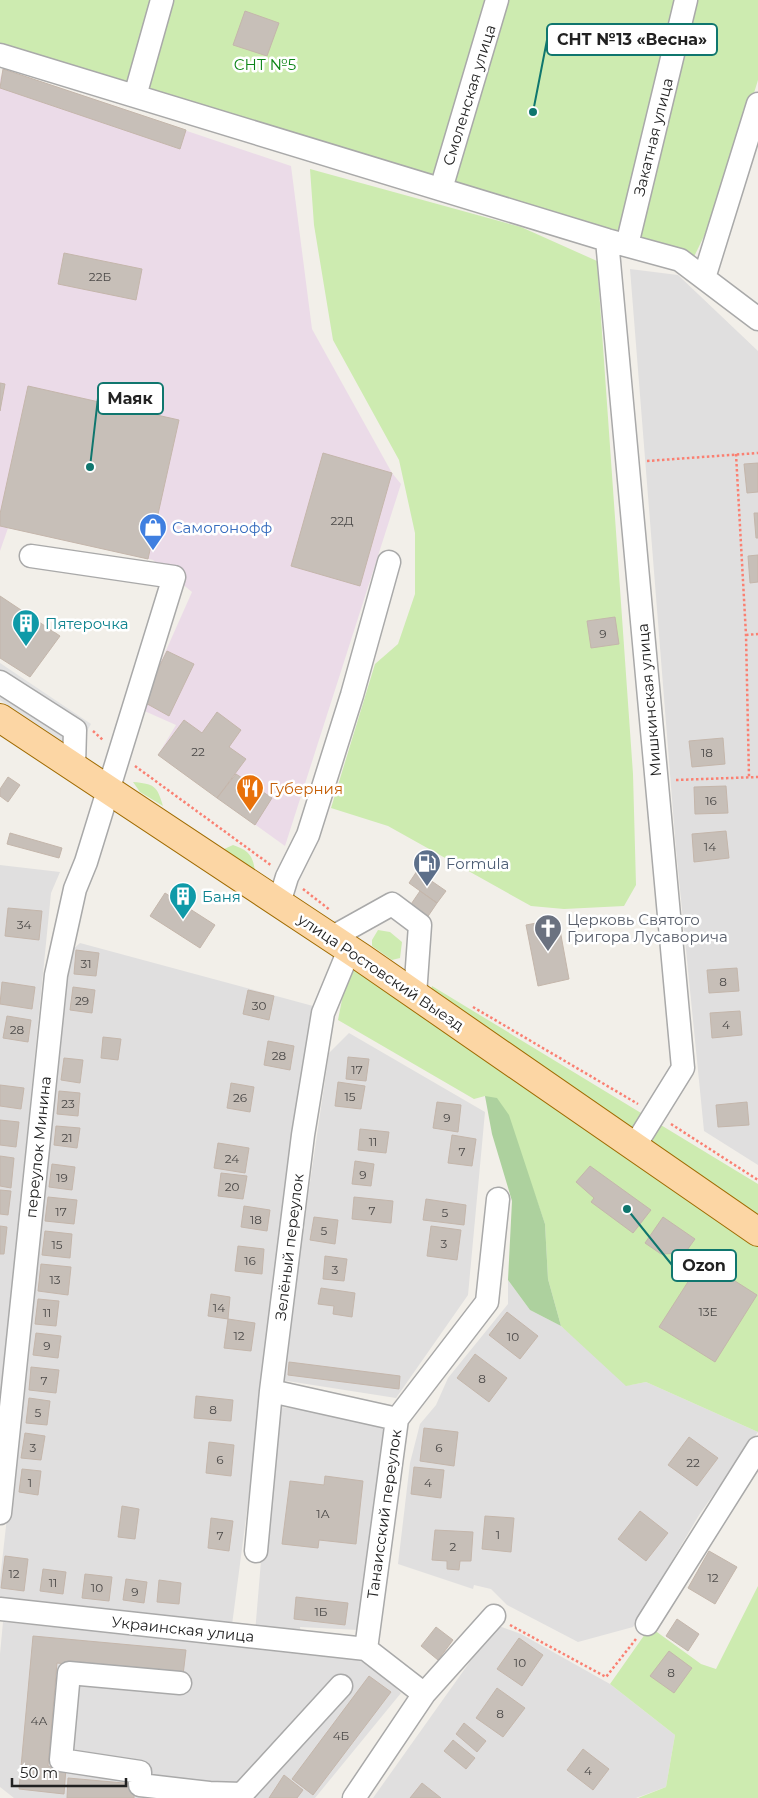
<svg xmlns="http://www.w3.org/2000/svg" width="758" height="1798" font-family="Montserrat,sans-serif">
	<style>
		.residential { fill: #e0dfdf }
		.industrial { fill: #ebdbe8 }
		.grass { fill: #cdebb0 }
		.forest { fill: #add19e }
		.parking { fill: #e2e2e2 }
		.building { fill: #c7bfb8; stroke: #c4b6ab }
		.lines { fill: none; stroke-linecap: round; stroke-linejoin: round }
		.minor-casing { stroke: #a9a9a9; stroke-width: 25 }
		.major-casing { stroke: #a06b00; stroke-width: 30 }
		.path { stroke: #fa8072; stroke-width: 2.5; stroke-dasharray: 2.5 2.5; stroke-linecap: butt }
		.minor { stroke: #fff; stroke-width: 22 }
		.major { stroke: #fcd6a4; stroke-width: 28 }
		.labels { text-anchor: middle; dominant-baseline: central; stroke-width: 5; stroke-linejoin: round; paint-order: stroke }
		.number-label { font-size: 12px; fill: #4b4948 }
		.park-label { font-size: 15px; fill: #0c8416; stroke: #fff }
		.street-label { font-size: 15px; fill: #222; stroke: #fff }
		.shop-label { font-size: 15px; fill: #366cbe; stroke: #fff; text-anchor: start }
		.culture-label { font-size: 15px; fill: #0d838f; stroke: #fff; text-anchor: start }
		.food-label { font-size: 15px; fill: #c56008; stroke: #fff; text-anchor: start }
		.service-label { font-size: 15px; fill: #4e5e75; stroke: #fff; text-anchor: start }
		.worship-label { font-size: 15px; fill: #5b616d; stroke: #fff; text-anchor: start }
		.leader { fill: none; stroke: #0f766e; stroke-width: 2 }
		.callout-dot { fill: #0f766e; stroke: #fff; stroke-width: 2 }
		.callout { fill: #fff; stroke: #0f766e; stroke-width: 2 }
		.callout-label { font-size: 16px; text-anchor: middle; font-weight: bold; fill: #222 }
	</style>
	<rect width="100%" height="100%" fill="#f2efe9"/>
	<!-- residential -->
	<path class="residential" d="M630 269 678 275 758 351V1165L704 1131 676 849Z
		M0 865 60 872 51 893 0 1406Z
		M80 943 313 1006 232 1625 0 1598V1580L70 952Z
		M349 1033 485 1112 468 1295 396 1398 281 1380 329 1053Z
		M508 1280 530 1310 561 1326 630 1385 646 1382 758 1432 699 1515 633 1627 578 1642 507 1605 491 1589 474 1585 473 1589 398 1564 410 1463 420 1424 436 1405 448 1378 508 1304Z
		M281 1407 337 1414 387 1429 359 1630 300 1627 301 1635 255 1633 266 1501 278 1408Z
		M3 1622 366 1658 401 1693 315 1798H14L0 1787V1654Z
		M496 1625 521 1634 610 1684 675 1735 666 1787 636 1798H373Z"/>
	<!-- industrial -->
	<path class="industrial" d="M3 69 291 166 312 329 392 473 401 484 285 846 158 755 176 725 140 709 192 592 153 560 8 528 0 551V79Z"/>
	<!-- grass -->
	<path class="grass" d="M0 0H758V80L721 201 690 265 0 56Z
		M310 169 521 227 597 261 633 774 636 885 624 906 564 909 531 906 388 826 331 808 375 664 398 644 415 594V533L399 460 333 340 314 225Z
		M133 782C154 784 157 785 163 806L140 792Z
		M233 845C248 850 253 855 255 871L222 850Z
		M378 930 390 932 402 942 400 958 392 960 372 946V940Z
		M357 964 758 1239V1432L646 1382 626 1386 561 1326 548 1279 545 1224 527 1172 485 1096 474 1099 338 1020 347 974Z
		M432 986 758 1184V1218L429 996Z
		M758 1586V1798H638L666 1787 675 1735 610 1684 650 1627 701 1664 716 1669Z"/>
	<!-- forest -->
	<path class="forest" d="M485 1096 497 1098 509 1115 545 1224 548 1279 561 1326 530 1310 508 1280 512 1201 492 1134Z"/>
	<!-- parking -->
	<path class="parking" d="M0 663 91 724 76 751 0 700Z"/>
	<!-- building -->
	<path class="building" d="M245 11 279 23 267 56 233 45Z
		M3 69 186 130 180 149 0 88Z
		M64 253 142 269 136 300 58 284Z
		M0 383 5 384 0 411Z
		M28 386 179 420 148 559 0 526V514Z
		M323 453 392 473 360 586 291 566Z
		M758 463V492L747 493 744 464Z
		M754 513H758V538H756Z
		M758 555V582L750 583 748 556Z
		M0 596 60 636 30 677 0 658Z
		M615 617 619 644 591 648 587 621Z
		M167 651 194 664 169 716 142 701Z
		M217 712 241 730 229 747 246 759 217 798 158 755 184 720 202 733Z
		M723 738 725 764 692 767 689 741Z
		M236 774 272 798 255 825 217 798Z
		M8 777 20 785 8 802 0 796V789Z
		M726 786 728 813 695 814 694 787Z
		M726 831 729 858 694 862 692 834Z
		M10 833 62 848 59 858 7 844Z
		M417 871 446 891 437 903 409 883Z
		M420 891 437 903 418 931 401 919Z
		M165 893 215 925 200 948 150 916Z
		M8 908 42 911 39 940 5 936Z
		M558 919 569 979 538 986 526 925Z
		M76 950 99 953 96 976 74 974Z
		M737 968 739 991 709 993 707 970Z
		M2 982 35 987 32 1009 0 1004Z
		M73 987 95 990 92 1013 70 1010Z
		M248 990 274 996 269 1020 243 1014Z
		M740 1011 742 1035 712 1038 710 1013Z
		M7 1016 31 1020 28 1042 3 1038Z
		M103 1037 121 1039 118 1060 101 1058Z
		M268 1041 294 1046 290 1070 264 1065Z
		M348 1057 369 1059 366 1081 346 1079Z
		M64 1058 83 1060 80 1083 61 1080Z
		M338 1082 365 1086 361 1109 335 1106Z
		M231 1083 254 1087 250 1112 227 1108Z
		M0 1085 24 1088 21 1109 0 1106Z
		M59 1091 80 1093 78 1116 57 1114Z
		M437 1102 461 1105 458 1132 433 1128Z
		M747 1102 749 1125 718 1127 716 1105Z
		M0 1120 19 1122 16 1147 0 1145Z
		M56 1126 80 1128 77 1148 54 1145Z
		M360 1129 389 1132 386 1153 358 1150Z
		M452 1135 476 1139 472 1166 448 1163Z
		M218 1143 249 1148 245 1173 214 1168Z
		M0 1156 14 1158 11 1188 0 1186Z
		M355 1161 374 1164 371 1186 352 1184Z
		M52 1164 75 1167 72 1190 49 1187Z
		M590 1166 651 1210 633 1233 591 1202 594 1198 576 1182Z
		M221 1173 247 1176 243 1199 218 1196Z
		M0 1190 11 1191 8 1215 0 1214Z
		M48 1197 77 1200 74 1224 45 1221Z
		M354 1197 393 1201 391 1223 352 1219Z
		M426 1199 466 1205 464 1225 423 1220Z
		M244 1206 270 1210 267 1231 241 1227Z
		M314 1217 338 1220 335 1244 310 1240Z
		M663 1217 695 1239 685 1253 661 1254 645 1243Z
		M0 1226 7 1227 4 1254H0Z
		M431 1226 461 1230 457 1260 427 1256Z
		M45 1231 72 1234 70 1258 42 1255Z
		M238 1246 264 1249 262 1274 235 1271Z
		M325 1256 347 1259 344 1281 323 1279Z
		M702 1260 757 1295 715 1362 659 1327Z
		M41 1264 71 1267 68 1295 38 1291Z
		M321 1288 355 1293 352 1317 333 1314 334 1306 318 1304Z
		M211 1294 230 1297 228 1319 208 1316Z
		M38 1299 59 1301 56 1326 35 1324Z
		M507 1312 538 1336 520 1359 489 1335Z
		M228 1319 255 1323 251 1351 224 1348Z
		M36 1333 61 1336 58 1358 33 1355Z
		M475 1354 507 1378 489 1402 457 1378Z
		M289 1362 400 1376 399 1389 288 1375Z
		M31 1367 59 1370 56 1393 29 1390Z
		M196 1396 233 1400 231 1421 194 1418Z
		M29 1398 50 1401 47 1425 26 1423Z
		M424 1428 458 1432 454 1466 420 1461Z
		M25 1433 45 1436 41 1460 21 1458Z
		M689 1437 718 1458 697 1486 668 1465Z
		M209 1442 234 1445 231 1476 206 1473Z
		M414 1467 444 1470 441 1498 411 1494Z
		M22 1469 41 1471 38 1495 19 1492Z
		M325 1476 363 1481 356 1544 319 1540 318 1548 282 1544 290 1481 324 1485Z
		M122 1506 139 1509 135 1539 118 1537Z
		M640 1511 668 1533 646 1561 618 1539Z
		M485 1516 514 1518 511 1552 482 1549Z
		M211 1518 233 1521 229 1551 208 1548Z
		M435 1530 473 1532 471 1561H460L459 1570 447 1569V1561L432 1560Z
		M709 1551 737 1567 715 1604 688 1588Z
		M5 1556 28 1559 24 1591 1 1588Z
		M43 1569 66 1572 63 1594 40 1591Z
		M85 1574 112 1577 109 1601 82 1598Z
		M126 1579 147 1582 144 1603 123 1600Z
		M159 1580 181 1583 179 1604 157 1602Z
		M296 1597 348 1603 345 1625 294 1619Z
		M677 1619 699 1634 688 1651 666 1636Z
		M436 1627 453 1640 438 1660 421 1646Z
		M33 1636 186 1650 183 1675 57 1663 48 1766 66 1768 64 1794 19 1789Z
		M519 1638 543 1655 522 1686 497 1669Z
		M669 1651 692 1668 674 1693 650 1676Z
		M369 1676 391 1692 313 1795 292 1779Z
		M497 1688 525 1708 503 1737 476 1718Z
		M464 1723 486 1741 477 1752 456 1734Z
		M453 1740 475 1758 466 1769 444 1751Z
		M583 1749 609 1769 593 1790 567 1770Z
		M284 1775 303 1790 297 1798H269Z
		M68 1778 135 1784 134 1798H67Z
		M422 1783 441 1798H410Z"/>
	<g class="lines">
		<!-- minor casing -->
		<g class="minor-casing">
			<path id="minor" d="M0 55 607 240 680 260 758 319
				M135 96 162 0
				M441 189 497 0
				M607 240 683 1068 634 1147
				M627 245 686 0
				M704 278 758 104
				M0 682 75 730 74 766
				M279 903 287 877 308 835 352 695 389 562
				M331 938 392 904 420 925 415 995
				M271 1391 397 1419
				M0 1513 56 975 75 889 86 862 174 577 31 556
				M256 1551 271 1391 303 1135 323 1013 349 950
				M0 1609 366 1649
				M647 1624 758 1448
				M366 1649 397 1419 487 1302 498 1199
				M366 1649 424 1694
				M180 1683 69 1673 61 1760 140 1772V1785L209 1793 208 1798
				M209 1793 242 1794 341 1686
				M354 1798 424 1694 494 1616"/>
		</g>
		<!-- major casing -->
		<g class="major-casing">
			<path id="major" d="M0 718 362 958 758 1232"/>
		</g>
		<!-- path -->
		<path class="path" d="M736 454 746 635 749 777
			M647 461 758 453
			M746 635 758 634
			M93 731 104 741
			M135 766 272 866
			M676 780 758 777
			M303 889 330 910
			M473 1007 638 1104
			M671 1124 758 1180
			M510 1625 606 1677 636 1639"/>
		<!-- minor -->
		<use href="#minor" class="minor"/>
		<!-- major -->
		<use href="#major" class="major"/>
	</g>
	<!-- icons -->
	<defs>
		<g id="shop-pin" transform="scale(1.4375)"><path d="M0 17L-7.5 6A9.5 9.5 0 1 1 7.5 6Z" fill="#3f7fe0" stroke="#fff"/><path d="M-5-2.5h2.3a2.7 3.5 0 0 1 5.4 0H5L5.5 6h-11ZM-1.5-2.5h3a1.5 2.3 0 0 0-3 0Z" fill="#fff"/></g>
		<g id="building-pin" transform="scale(1.4375)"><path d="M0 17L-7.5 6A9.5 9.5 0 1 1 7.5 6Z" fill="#0f9aa8" stroke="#fff"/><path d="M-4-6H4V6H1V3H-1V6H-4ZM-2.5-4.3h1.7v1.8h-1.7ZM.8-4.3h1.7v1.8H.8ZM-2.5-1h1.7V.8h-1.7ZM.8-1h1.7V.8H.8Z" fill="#fff"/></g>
		<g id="restaurant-pin" transform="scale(1.4375)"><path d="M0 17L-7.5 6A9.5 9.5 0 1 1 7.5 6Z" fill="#e8710a" stroke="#fff"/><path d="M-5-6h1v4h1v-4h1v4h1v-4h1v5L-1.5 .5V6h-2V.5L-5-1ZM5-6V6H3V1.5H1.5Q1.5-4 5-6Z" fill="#fff"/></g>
		<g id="fuel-pin" transform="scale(1.4375)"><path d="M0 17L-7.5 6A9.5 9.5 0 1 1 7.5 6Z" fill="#5c6f8a" stroke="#fff"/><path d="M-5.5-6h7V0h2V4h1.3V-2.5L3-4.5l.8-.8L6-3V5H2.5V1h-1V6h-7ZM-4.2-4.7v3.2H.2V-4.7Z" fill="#fff"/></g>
		<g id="church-pin" transform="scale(1.4375)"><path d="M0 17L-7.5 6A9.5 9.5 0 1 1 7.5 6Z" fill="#6b7280" stroke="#fff"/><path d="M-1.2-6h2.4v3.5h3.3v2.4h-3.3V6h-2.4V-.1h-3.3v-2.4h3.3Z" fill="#fff"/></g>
	</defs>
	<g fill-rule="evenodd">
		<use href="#shop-pin" x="153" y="527"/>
		<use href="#building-pin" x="26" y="623"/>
		<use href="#restaurant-pin" x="250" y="788"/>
		<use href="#fuel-pin" x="427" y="863"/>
		<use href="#building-pin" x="183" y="896"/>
		<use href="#church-pin" x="548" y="928"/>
	</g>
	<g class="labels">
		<!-- number labels -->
		<g class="number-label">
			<text x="100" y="276">22Б</text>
			<text x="342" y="520">22Д</text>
			<text x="603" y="633">9</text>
			<text x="198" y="751">22</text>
			<text x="707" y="752">18</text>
			<text x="711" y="800">16</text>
			<text x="710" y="846">14</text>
			<text x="24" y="924">34</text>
			<text x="86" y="963">31</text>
			<text x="723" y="981">8</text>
			<text x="82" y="1000">29</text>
			<text x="259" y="1005">30</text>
			<text x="726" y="1024">4</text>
			<text x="17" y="1029">28</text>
			<text x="279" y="1055">28</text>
			<text x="357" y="1069">17</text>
			<text x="350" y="1096">15</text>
			<text x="240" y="1097">26</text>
			<text x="68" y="1103">23</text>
			<text x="447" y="1117">9</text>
			<text x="67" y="1137">21</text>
			<text x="373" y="1141">11</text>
			<text x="462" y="1151">7</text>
			<text x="232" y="1158">24</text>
			<text x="363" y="1174">9</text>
			<text x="62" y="1177">19</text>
			<text x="232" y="1186">20</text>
			<text x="372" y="1210">7</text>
			<text x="61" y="1211">17</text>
			<text x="445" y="1212">5</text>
			<text x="256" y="1219">18</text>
			<text x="324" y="1230">5</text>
			<text x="444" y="1243">3</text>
			<text x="57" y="1244">15</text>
			<text x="250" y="1260">16</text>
			<text x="335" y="1269">3</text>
			<text x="55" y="1279">13</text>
			<text x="219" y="1307">14</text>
			<text x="708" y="1311">13Е</text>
			<text x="47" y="1312">11</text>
			<text x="239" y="1335">12</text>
			<text x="513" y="1336">10</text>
			<text x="47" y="1345">9</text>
			<text x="482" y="1378">8</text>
			<text x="44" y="1380">7</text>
			<text x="213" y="1409">8</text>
			<text x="38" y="1412">5</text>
			<text x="33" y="1447">3</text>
			<text x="439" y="1447">6</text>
			<text x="220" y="1459">6</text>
			<text x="693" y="1462">22</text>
			<text x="30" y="1482">1</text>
			<text x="428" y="1482">4</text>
			<text x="323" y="1513">1А</text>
			<text x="498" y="1534">1</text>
			<text x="220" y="1535">7</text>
			<text x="453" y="1546">2</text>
			<text x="14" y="1573">12</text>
			<text x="713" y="1577">12</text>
			<text x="53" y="1582">11</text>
			<text x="97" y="1587">10</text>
			<text x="135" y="1591">9</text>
			<text x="321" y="1611">1Б</text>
			<text x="520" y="1662">10</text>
			<text x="671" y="1672">8</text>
			<text x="500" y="1713">8</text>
			<text x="39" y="1720">4А</text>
			<text x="341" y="1735">4Б</text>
			<text x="588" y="1770">4</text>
		</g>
		<!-- park labels -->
		<g class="park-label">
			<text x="265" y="64">СНТ №5</text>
		</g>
		<!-- street labels -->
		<g class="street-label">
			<text transform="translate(469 95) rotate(-73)">Смоленская улица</text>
			<text transform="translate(653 137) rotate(-76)">Закатная улица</text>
			<text transform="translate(649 700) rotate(-95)">Мишкинская улица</text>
			<text transform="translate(381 972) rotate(34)">улица Ростовский Выезд</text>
			<text transform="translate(38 1147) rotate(-84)">переулок Минина</text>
			<text transform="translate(289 1247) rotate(-83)">Зелёный переулок</text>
			<text transform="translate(384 1514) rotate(-82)">Танаисский переулок</text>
			<text transform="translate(183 1629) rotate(6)">Украинская улица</text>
		</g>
		<!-- shop labels -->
		<g class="shop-label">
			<text x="172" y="527">Самогонофф</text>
		</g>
		<!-- culture labels -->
		<g class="culture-label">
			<text x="45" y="623">Пятерочка</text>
			<text x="202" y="896">Баня</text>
		</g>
		<!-- food labels -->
		<g class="food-label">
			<text x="269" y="788">Губерния</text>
		</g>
		<!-- service labels -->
		<g class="service-label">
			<text x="446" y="863">Formula</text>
		</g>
		<!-- worship labels -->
		<g class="worship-label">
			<text x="567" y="919">Церковь Святого<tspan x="567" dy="17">Григора Лусаворича</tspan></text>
		</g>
	</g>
	<!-- callouts -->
	<path class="leader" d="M533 112L547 40M90 467L98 398M627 1209L672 1265"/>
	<g class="callout-dot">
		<circle cx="533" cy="112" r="5"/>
		<circle cx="90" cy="467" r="5"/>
		<circle cx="627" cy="1209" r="5"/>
	</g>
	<g class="callout">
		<rect x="547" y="24" width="170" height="31" rx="5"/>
		<rect x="98" y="383" width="65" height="31" rx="5"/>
		<rect x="672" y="1250" width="64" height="31" rx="5"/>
	</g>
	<g class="callout-label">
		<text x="632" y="45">СНТ №13 «Весна»</text>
		<text x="130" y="404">Маяк</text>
		<text x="704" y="1271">Ozon</text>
	</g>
	<!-- scale -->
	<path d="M12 1778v8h114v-8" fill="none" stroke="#222222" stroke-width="2.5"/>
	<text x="20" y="1778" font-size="15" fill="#222222" stroke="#ffffff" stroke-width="4" paint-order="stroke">50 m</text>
</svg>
